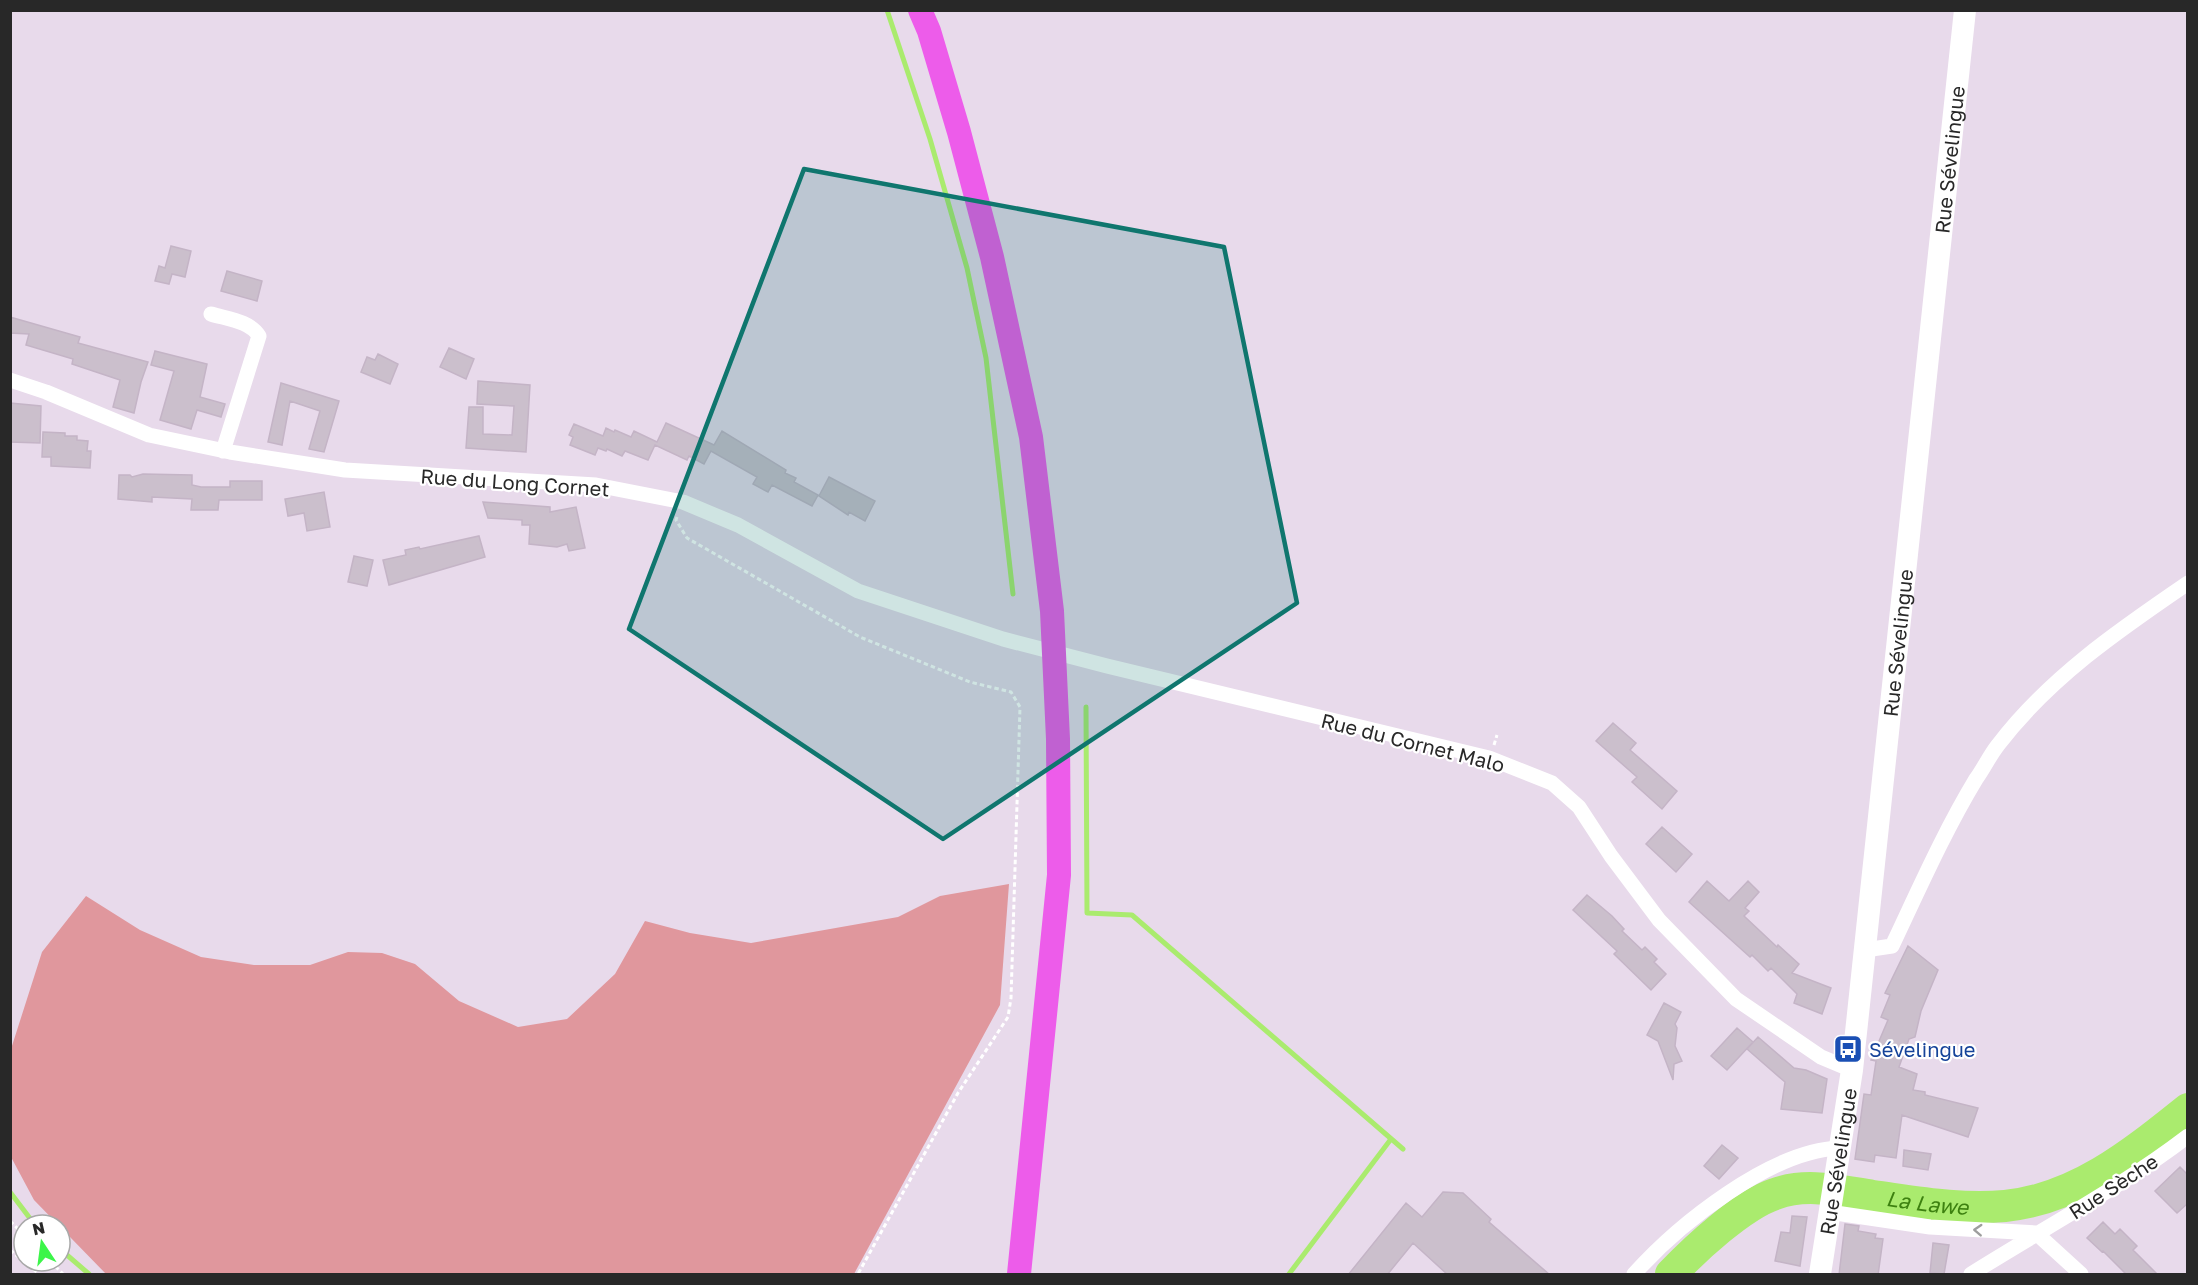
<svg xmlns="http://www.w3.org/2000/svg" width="2198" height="1285" font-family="'Golos Text',sans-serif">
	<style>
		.green { fill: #e0979d }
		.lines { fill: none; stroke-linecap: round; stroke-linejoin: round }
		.stream { stroke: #aaeb6e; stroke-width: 5 }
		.river { stroke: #aaeb6e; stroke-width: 32 }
		.building { fill: #cbbfcc; stroke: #c4b4c6; stroke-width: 1.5 }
		.path { stroke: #fff; stroke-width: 3; stroke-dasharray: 4.5 3; stroke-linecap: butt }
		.minor { stroke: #fff; stroke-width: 15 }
		.secondary { stroke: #fff; stroke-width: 22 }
		.primary { stroke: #ed5cea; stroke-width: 24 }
		.oneway { stroke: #9e9e9e }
		.marked { fill: #0f766e; fill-opacity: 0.2; stroke: #0f766e; stroke-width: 4.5; stroke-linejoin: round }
		.labels { text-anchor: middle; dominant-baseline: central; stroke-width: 4.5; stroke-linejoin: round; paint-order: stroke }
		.street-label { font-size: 20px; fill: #282828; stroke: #fff }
		.transit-label { font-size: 20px; fill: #164399; stroke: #fff; text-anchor: start }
		.water-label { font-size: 21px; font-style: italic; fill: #3d8110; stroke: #fff }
	</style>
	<rect width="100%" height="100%" fill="#e8daeb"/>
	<!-- green -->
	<path class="green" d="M1009 884 1000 1005 854 1274H106L34 1200 11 1157V1049L42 952 86 896 140 930 201 957 254 965H310L348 952 382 953 415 964 459 1001 518 1027 567 1019 615 974 645 921 690 933 751 943 898 917 940 896Z"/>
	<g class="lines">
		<!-- stream -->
		<path class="stream" d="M887 10 930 139 967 268 986 358 1013 594
			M1086 707 1087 913 1132 915 1403 1149
			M10 1192 35 1225
			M60 1249 89 1274
			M1289 1274 1391 1139"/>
		<!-- river -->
		<path class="river" id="s1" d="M1671 1274C1695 1249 1742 1205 1775 1194 1807 1182 1840 1191 1873 1196 1917 1202 1960 1210 2005 1206 2077 1199 2133 1153 2188 1109"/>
	</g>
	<!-- building -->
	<path class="building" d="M171 246 191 251 185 277 172 274 169 284 155 281 159 266 165 268Z
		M227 271 262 281 257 301 221 291Z
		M10 317 80 337 78 343 148 362 141 382 134 413 113 407 120 380 72 364 73 359 26 345 29 334 10 333Z
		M449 348 474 359 466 379 440 367Z
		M155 351 207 364 200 397 225 404 221 417 197 410 191 429 160 420 174 371 151 365Z
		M378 354 398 364 390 384 361 372 367 357 375 360Z
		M478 381 530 385 526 452 466 448 469 407H483V434L512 435 514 406 477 404Z
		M281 383 339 401 324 452 309 449 320 411 290 401 282 445 268 442Z
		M10 403 41 406 40 443 10 442Z
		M666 423 714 445 722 431 786 470 785 473 796 478 794 482 818 495 812 506 772 485 768 492 753 484 757 477 711 451 704 464 689 456 687 460 655 445 648 460 625 451 622 456 607 449 606 451 598 448 595 455 570 445 573 437 569 435 574 424 603 436 606 428 614 432 615 430 631 437 634 431 657 442Z
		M43 432 65 433V436H77V440L88 441 87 451H91L90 468 51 466V457H42Z
		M143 474 192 475V485L201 487H230V481H262V500H219L218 510H191L192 499 152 497V502L118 499 119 475H130L132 477Z
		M829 477 875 501 865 521 849 512 848 515 819 496Z
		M324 492 330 527 307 531 304 513 288 516 285 499Z
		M483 502 550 507V512L576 507 585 548 569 551 567 544 557 547 529 544 530 525H522V520L488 518Z
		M479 536 485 557 389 585 383 560 406 555 405 550 419 547 420 549Z
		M354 556 373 560 367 586 348 582Z
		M1613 723 1636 743 1630 750 1677 791 1662 809 1632 782 1637 777 1596 741Z
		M1662 827 1692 854 1676 872 1646 844Z
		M1707 881 1729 901 1748 881 1759 892 1745 908 1749 911 1744 916 1777 947 1778 945 1799 964 1792 973 1831 988 1822 1014 1794 1003 1797 994 1771 968 1768 971 1752 955 1750 957 1689 902Z
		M1587 895 1612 916 1624 929 1622 931 1642 950 1645 947 1657 959 1654 962 1666 974 1651 990 1614 954 1617 951 1573 910Z
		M1908 946 1938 970 1921 1011 1915 1037 1909 1039 1899 1067 1917 1074 1913 1090 1925 1092V1095L1978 1108 1968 1137 1902 1115 1896 1158 1875 1155 1874 1162 1855 1159 1864 1094 1871 1095 1876 1061 1871 1060 1888 1020 1881 1017 1890 995 1885 993Z
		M1664 1003 1681 1012 1675 1024 1677 1028 1675 1046 1682 1061 1674 1064 1673 1080 1658 1041 1647 1035Z
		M1737 1028 1753 1042 1727 1070 1711 1056Z
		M1758 1037 1794 1068 1806 1070 1827 1079 1822 1113 1781 1109 1785 1082 1747 1049Z
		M1722 1145 1738 1158 1719 1179 1704 1166Z
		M1904 1150 1931 1154 1928 1170 1903 1166Z
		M2180 1167 2187 1174V1204L2177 1213 2155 1191Z
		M1443 1192 1463 1193 1491 1219 1489 1222 1550 1275H1448L1413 1243 1387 1275H1348L1406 1203 1422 1217Z
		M1792 1216 1807 1217 1800 1266 1775 1261 1781 1232 1790 1233Z
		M2103 1222 2115 1234 2120 1229 2137 1246 2133 1250 2158 1275H2127L2103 1251 2102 1252 2087 1238Z
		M1845 1224 1859 1226 1858 1231 1876 1234 1875 1238 1883 1239 1878 1275H1839Z
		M1933 1243 1949 1245 1944 1274 1930 1273Z"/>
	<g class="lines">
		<!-- path -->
		<path class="path" d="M677 517 676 520 687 538 860 637 970 682 1011 692 1020 707 1011 998 1008 1017 958 1093 858 1274
			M1494 745 1497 735
			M10 1221 24 1235
			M10 1250 39 1274
			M50 1261 63 1274"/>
		<!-- minor -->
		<path class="minor" d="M211 314C227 319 250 321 259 336L223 451
			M10 380 46 392 149 435 230 452 345 470 596 485 683 502 738 525 858 591 1003 639 1107 666 1489 758 1552 783 1579 807 1611 856 1659 920 1736 999 1821 1057 1852 1070
			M1865 950 1892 946C1919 889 1944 832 1976 779 1984 768 1990 755 1998 745 2049 678 2119 630 2188 583
			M1829 1212 1930 1227 2036 1233
			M2036 1233 2081 1274
			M1634 1274C1679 1224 1770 1151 1839 1148
			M1971 1274C2044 1228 2120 1188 2188 1136"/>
		<!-- secondary -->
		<path class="secondary" id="s2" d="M1820 1274 1852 1070 1965 10"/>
		<!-- primary -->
		<path class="primary" d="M920 10 929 31 959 132 992 257 1031 437 1052 611 1058 739 1059 875 1019 1274"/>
	</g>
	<!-- one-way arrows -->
	<defs><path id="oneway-chevron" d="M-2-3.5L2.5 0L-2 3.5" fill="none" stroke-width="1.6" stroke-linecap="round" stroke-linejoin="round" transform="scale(1.5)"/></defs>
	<use class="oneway" href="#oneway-chevron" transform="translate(1978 1230) rotate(-177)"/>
	<!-- marked area -->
	<path class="marked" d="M804 169 1224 247 1297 603 943 839 629 629Z"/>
	<!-- icons -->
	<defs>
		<g id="bus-square" transform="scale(1.5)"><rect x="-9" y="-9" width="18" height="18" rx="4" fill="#1a4fb4" stroke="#fff"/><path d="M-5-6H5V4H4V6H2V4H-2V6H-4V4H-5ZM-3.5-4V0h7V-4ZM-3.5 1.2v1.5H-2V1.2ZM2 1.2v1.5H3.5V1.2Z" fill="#fff"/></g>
	</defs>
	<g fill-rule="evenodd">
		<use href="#bus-square" x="1848" y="1049"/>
	</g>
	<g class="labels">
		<!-- street labels -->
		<g class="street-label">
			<text stroke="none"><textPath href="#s2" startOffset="1122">Rue Sévelingue</textPath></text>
			<text transform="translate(515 482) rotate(4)">Rue du Long Cornet</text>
			<text stroke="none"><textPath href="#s2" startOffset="636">Rue Sévelingue</textPath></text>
			<text transform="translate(1413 742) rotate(14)">Rue du Cornet Malo</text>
			<text stroke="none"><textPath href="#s2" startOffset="114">Rue Sévelingue</textPath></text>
			<text transform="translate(2113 1186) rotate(-33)">Rue Sèche</text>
		</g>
		<!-- transit labels -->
		<g class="transit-label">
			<text x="1869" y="1049">Sévelingue</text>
		</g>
		<!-- water labels -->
		<g class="water-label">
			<text stroke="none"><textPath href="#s1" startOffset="286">La Lawe</textPath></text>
		</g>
	</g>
	<!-- border -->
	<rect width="2198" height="1285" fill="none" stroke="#282828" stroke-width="24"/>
	<!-- north arrow -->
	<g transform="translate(42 1243) rotate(347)"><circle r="28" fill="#ffffff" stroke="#a9a9a9" stroke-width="1.5"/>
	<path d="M0-4.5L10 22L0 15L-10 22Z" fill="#3cf549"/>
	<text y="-9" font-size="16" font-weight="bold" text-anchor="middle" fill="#282828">N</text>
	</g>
</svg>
